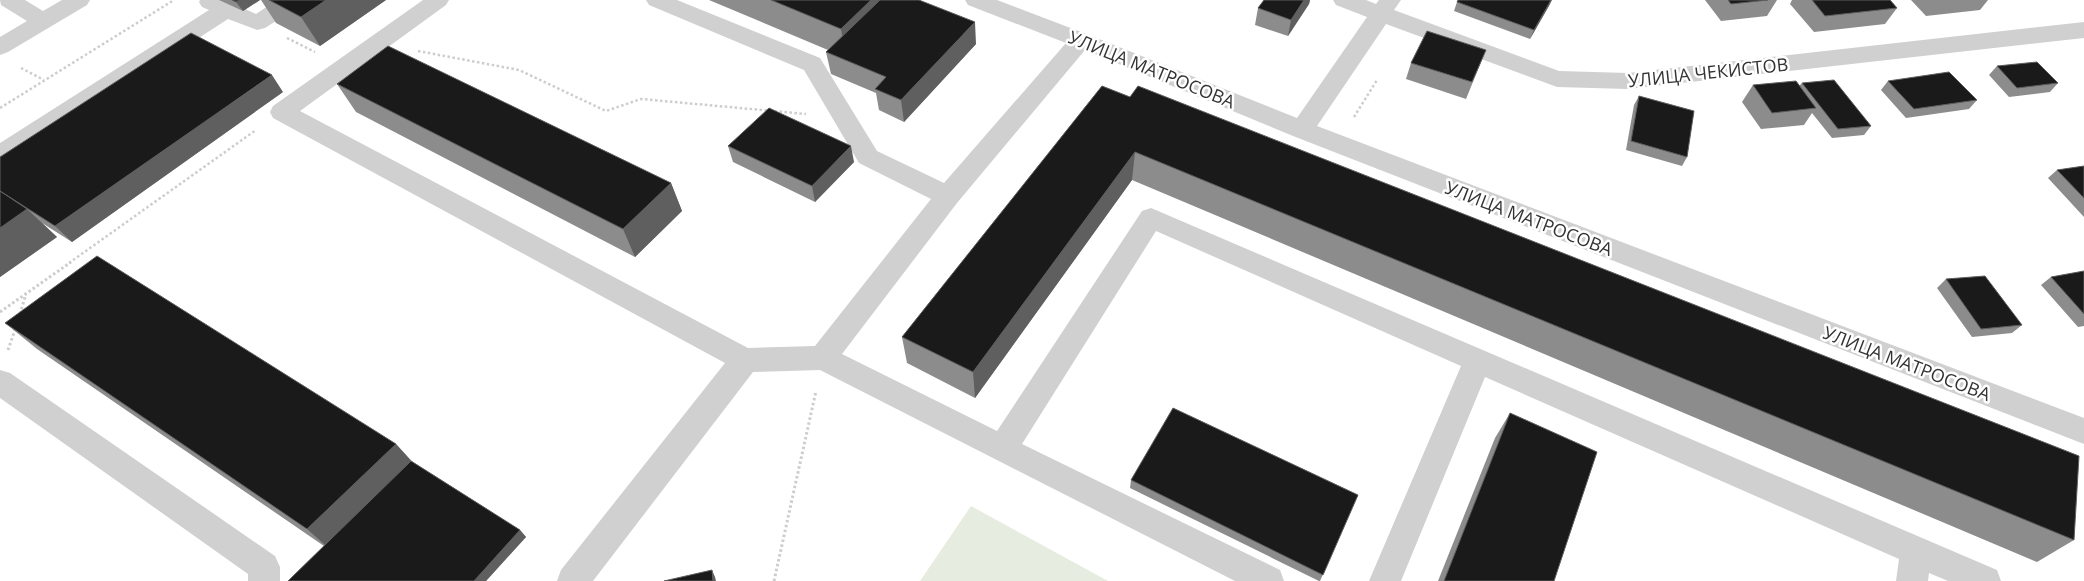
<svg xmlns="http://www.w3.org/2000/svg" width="2084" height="581" font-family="'Open Sans',sans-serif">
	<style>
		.green { fill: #e6ecdf }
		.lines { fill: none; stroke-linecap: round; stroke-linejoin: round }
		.path-far1 { stroke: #cdcdcd; stroke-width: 2.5; stroke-dasharray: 2.5 2.5; stroke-linecap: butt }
		.path { stroke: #cdcdcd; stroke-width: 3; stroke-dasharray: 2.5 2.5; stroke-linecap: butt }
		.minor { fill: #d0d0d0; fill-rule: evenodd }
		.wall { fill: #8c8c8c }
		.shaded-wall { fill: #5f5f5f }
		.building { fill: #1a1a1a; stroke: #5f5f5f }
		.labels { text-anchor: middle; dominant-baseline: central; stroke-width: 5; stroke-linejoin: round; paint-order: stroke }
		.street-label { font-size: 18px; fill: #333; stroke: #fff }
	</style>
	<rect width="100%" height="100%" fill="#fff"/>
	<!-- green -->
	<path class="green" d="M971 506 1108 581H920Z"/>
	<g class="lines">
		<!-- path-far1 -->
		<path class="path-far1" d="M287 38 315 52
			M418 51 519 70 606 111 641 99 806 114
			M21 68 44 80
			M0 108 174 0
			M1354 117 1377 80
			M69 263 256 130"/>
		<!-- path -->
		<path class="path" d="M0 312 71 262
			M20 314 26 294
			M8 350 16 327
			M774 581 816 391"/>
		<!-- minor -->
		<path class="minor" d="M0 0H25L43 11 62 0H90L87 5 8 52 0 55V37L27 21 1 5Z
			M200 0H225L256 14 277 0H304L301 5 265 28 257 30 228 19 9 161 0 164V143L209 10 202 7 199 2Z
			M423 0H449L446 5 300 111 748 348 815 346 931 199 859 163 804 70 649 5 646 0H677L820 58 877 151 944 183 1066 43 968 5 965 0H997L1089 35 1297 118 1367 17 1336 5 1333 0H1366L1376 4 1379 0H1401L1394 10 1559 71 1628 73 2084 22V38L1628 89 1557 87 1386 24 1317 126 2084 418V444L1293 136 1085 50 957 203 842 354 997 431 1142 211 1151 208 1997 570 2001 581H1948L1929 573 1928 581H1896L1899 559 1485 377 1401 581H1369L1461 366 1156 231 1022 444 1280 570 1284 581H1235L820 370 753 372 593 581H557L561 570 725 363 273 118 270 112 273 106Z
			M0 370 10 373 275 556 280 567V581H248V574L0 398Z"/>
	</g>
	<!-- wall -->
	<path class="wall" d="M219 0H260L243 11Z
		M261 0H386L320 46 276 23Z
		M709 0H919L976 44 904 122 879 110 876 93 831 74 826 52 828 50Z
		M1264 0H1310L1309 4 1288 36 1255 25 1258 8Z
		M1705 0H1777L1767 16 1721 21Z
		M1792 0H1890L1897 8 1885 24 1814 32 1790 4Z
		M1911 0H1988L1980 10 1926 16Z
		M1457 2 1550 4 1530 39 1454 11Z
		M1486 50 1466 99 1406 79 1411 63Z
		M1997 66 2058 83 2050 92 2009 97 1989 75Z
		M1888 81 1977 100 1969 109 1906 118 1881 90Z
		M1802 83 1871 126 1864 135 1832 138 1812 113 1804 125 1761 129 1742 102 1753 85 1799 86Z
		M337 84 671 183 682 211 635 257 356 112Z
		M1102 86 2074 540 2037 562 1132 180 975 398 907 363 902 337Z
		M283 92 72 242 42 223 57 237 0 277V157Z
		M1639 96 1687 157 1682 166 1626 150 1634 105Z
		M728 146 854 162 815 202 733 162Z
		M2084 166V217L2048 178 2057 170Z
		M2084 271V326L2078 327 2041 285 2051 277Z
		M1946 279 2022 325 2012 333 1972 337 1937 288Z
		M5 323 396 444 411 461 520 530 526 537 486 581H288L324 546 37 349Z
		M1510 413 1554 581H1438L1495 438Z
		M1131 480 1358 495 1320 581H1319L1130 488Z"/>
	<!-- shaded-wall -->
	<path class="shaded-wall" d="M240 0H260L243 11 236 2Z
		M326 0H386L320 46 301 17Z
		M871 0H883L846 58 841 29Z
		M1304 0H1310L1309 4 1288 36 1291 20Z
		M1551 0H1552L1550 4 1530 39 1534 30Z
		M975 22 976 44 904 122 901 100Z
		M272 75 283 92 72 242 55 226Z
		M851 146 854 162 815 202 812 186Z
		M1135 152 1132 180 975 398 973 372Z
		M671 183 682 211 635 257 623 229Z
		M27 209 57 237 0 277V228Z
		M396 444 418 468 333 552 307 529Z
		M520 530 526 537 486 581H474Z
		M712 570 715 577 716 581H713Z"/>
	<!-- building -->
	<path class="building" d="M232 0H240L236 2Z
		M269 0H326L301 17Z
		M771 0H871L841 29Z
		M880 0H919L975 22 901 100 875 89 886 77 826 52Z
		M1264 0H1304L1291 20 1258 8Z
		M1458 0H1551L1534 30 1457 2Z
		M1728 0H1768L1731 4Z
		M1812 0H1890L1897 8 1825 16Z
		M1427 31 1486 50 1472 82 1411 63Z
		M191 33 272 75 55 226 0 191V157Z
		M388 46 671 183 623 229 337 84Z
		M2037 62 2058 83 2017 88 1997 66Z
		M1949 72 1977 100 1914 109 1888 81Z
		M1834 80 1871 126 1838 129 1802 83Z
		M1796 81 1816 108 1772 113 1753 85Z
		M1102 86 1130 97 1138 86 2079 456 2074 540 1135 152 973 372 902 337Z
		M1639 96 1694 111 1687 157 1631 141Z
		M769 108 851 146 812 186 728 146Z
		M2084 166V198L2057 170Z
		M0 191 27 209 0 228Z
		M97 256 396 444 307 529 5 323Z
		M2084 271V314L2051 277Z
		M1985 276 2022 325 1981 329 1946 279Z
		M1173 408 1358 495 1323 575 1131 480Z
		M1510 413 1597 452 1554 581H1444Z
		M411 461 520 530 474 581H288Z
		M712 570 713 581H664Z"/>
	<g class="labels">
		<!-- street labels -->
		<g class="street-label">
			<text transform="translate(1152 69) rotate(22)">УЛИЦА МАТРОСОВА</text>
			<text transform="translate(1708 72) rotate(-6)">УЛИЦА ЧЕКИСТОВ</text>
			<text transform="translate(1529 218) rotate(21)">УЛИЦА МАТРОСОВА</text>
			<text transform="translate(1907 363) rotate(21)">УЛИЦА МАТРОСОВА</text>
		</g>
	</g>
</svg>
